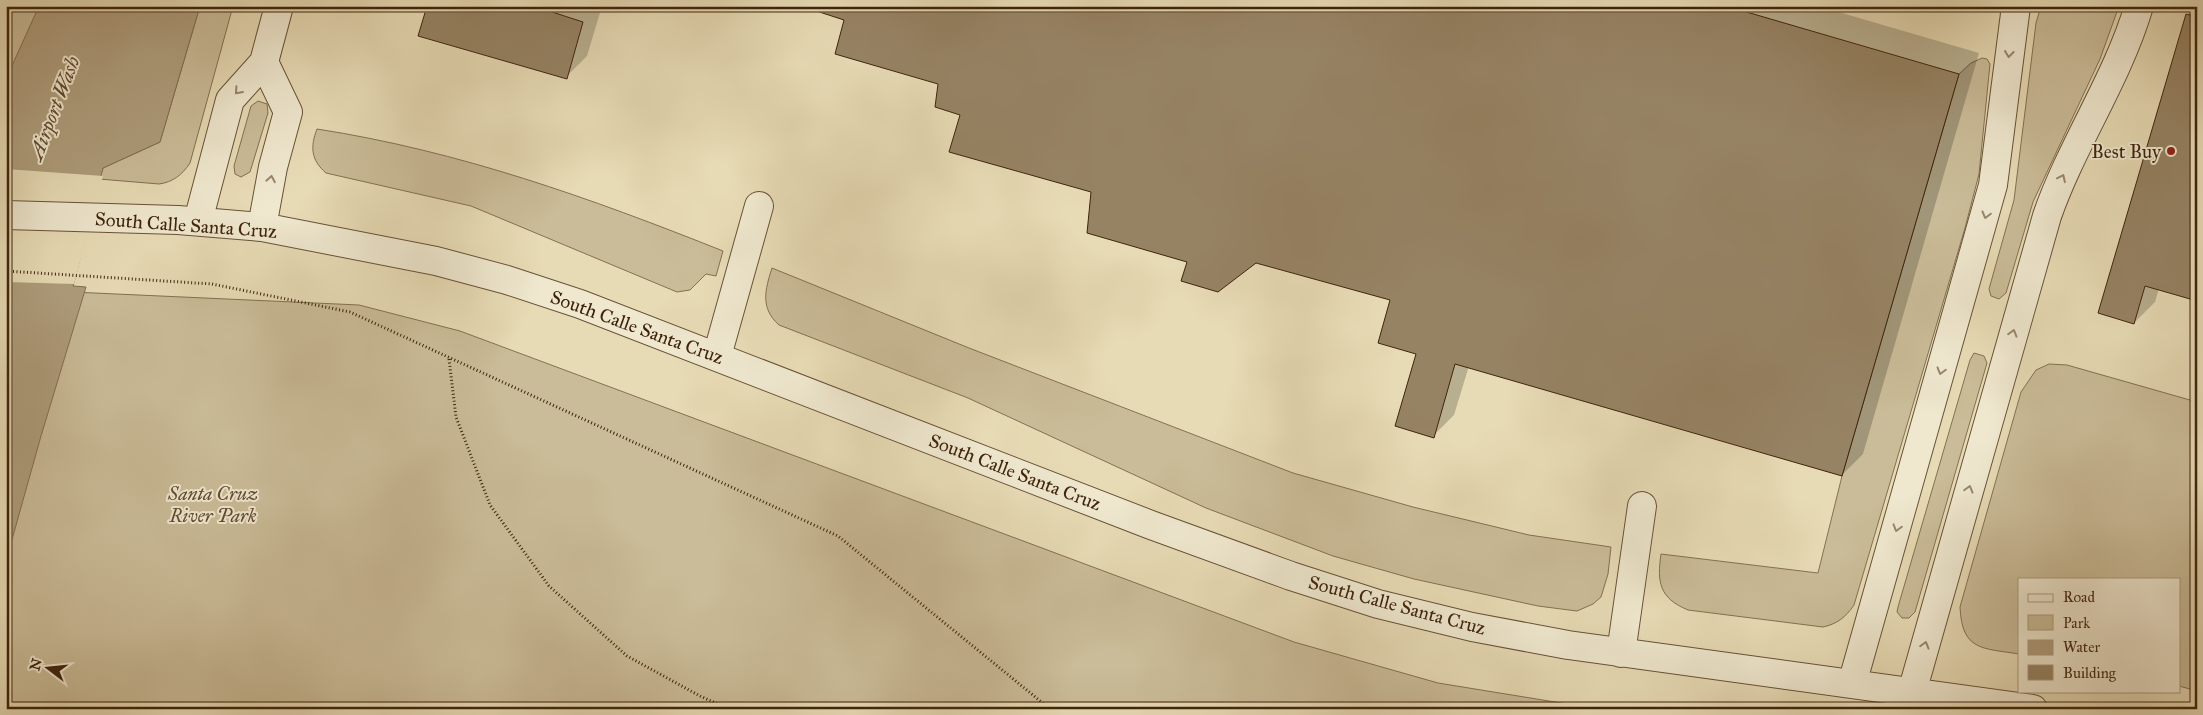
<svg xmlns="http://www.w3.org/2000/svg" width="2203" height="715" font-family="'IM FELL Great Primer',serif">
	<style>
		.green { fill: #cabc98; stroke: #847052 }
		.water { fill: #ae9d7c; stroke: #826d50 }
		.pier { fill: #e7dbb5 }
		.shadow { fill: #0003 }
		.building { fill: #968364; stroke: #3f240d }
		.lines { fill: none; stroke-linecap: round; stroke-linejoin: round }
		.minor-casing { stroke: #695237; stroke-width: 30 }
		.path { stroke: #3f240d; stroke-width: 3; stroke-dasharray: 1 2.5; stroke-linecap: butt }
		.minor { stroke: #efe8cf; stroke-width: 28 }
		.oneway { stroke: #97866e }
		.poi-dot { fill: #8f2418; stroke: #efe8cf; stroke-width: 2 }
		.labels { text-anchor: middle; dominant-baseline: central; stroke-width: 4; stroke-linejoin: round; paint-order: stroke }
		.poi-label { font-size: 19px; fill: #3f240d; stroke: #efe8cf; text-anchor: end }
		.street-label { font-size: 19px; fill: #3f240d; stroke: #efe8cf }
		.park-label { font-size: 19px; font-style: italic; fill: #624a30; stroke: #efe8cf }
		.water-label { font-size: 20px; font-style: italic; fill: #60482e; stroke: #efe8cf }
	</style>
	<rect width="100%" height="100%" fill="#e7dbb5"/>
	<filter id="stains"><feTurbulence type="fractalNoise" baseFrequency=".004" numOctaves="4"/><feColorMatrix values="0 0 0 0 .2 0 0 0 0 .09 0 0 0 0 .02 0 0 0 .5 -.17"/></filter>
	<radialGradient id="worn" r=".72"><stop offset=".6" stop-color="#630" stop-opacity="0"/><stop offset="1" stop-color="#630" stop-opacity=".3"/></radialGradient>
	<!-- green -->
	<path class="green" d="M6 6H41L6 81Z
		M200 6H233L190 163C182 175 173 182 159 184L99 179 103 168 160 142Z
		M2041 6H2119L2100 59 2033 202 2006 293 1999 299 1991 296 1989 289 2014 200 2036 23Z
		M1982 58 1987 59 1990 64 1979 174 1965 228 1854 605C1846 617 1837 624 1823 627L1688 610C1659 598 1657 582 1661 554L1818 573 1842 476 1959 74 1971 63Z
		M258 101 267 104 268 113 250 172 241 177 235 174 234 166 251 106Z
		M317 129C459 151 590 198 723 251L716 276 706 274 690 290 677 292 471 206 326 173C311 160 310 147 317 129Z
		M772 268 969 348 1293 473 1413 507 1529 535 1611 547 1608 574 1601 597 1593 604 1577 611 1538 606 1414 579 1333 556 1206 508 968 398 779 325C760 308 765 290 772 268Z
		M6 289 359 305 460 331 1294 642 1438 683 1598 709H6Z
		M1974 353 1984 356 1987 363 1915 612 1909 618H1902L1897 612 1898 607 1970 360Z
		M2049 364 2067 365 2197 402V691L2179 686V579H2019V654C1982 648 1962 651 1960 607L2021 392 2036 370Z"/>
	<!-- water -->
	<path class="water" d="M39 6H200L160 142 103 168 73 286 86 287 41 436 6 561V79Z"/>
	<!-- pier -->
	<path class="pier" d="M6 169 103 176 74 284 6 282Z"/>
	<!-- shadow -->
	<path class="shadow" d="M428 6H602L587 56 566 77Z
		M805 6H1818L1979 53 1863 454 1842 475 1469 366 1454 415 1433 436 1418 353 1392 299 1256 261H1188L1093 191 962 114 939 83 846 19Z
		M2195 6 2197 299 2159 288 2155 302 2134 323 2187 15Z"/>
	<!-- building -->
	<path class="building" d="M427 6H550L549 11 583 22 567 79 418 36Z
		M801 6H1726L1959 74 1842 476 1455 364 1434 438 1395 426 1416 354 1378 343 1390 300 1256 263 1218 292 1181 281 1187 262 1087 233 1091 192 949 152 960 115 935 107 938 84 835 54 844 20Z
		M2186 14 2197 17V301L2145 286 2134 324 2098 313Z"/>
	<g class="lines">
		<!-- minor casing -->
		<g class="minor-casing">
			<path id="minor" d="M264 62 279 6
				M6 215 178 220 262 227 436 261 507 280 580 304 1151 525 1291 576 1378 604 1472 627 1568 645 2033 709
				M198 221 230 100 264 62 288 112 273 167 262 227
				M717 356 759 206
				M1621 653 1642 506
				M1852 684 1993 185 2016 6
				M1912 692 2047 216C2072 144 2117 80 2139 6"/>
		</g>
		<!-- path -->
		<path class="path" d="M6 271 212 284 350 312 838 536 1050 709
			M449 359 456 417 490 505 549 586 627 656 700 696 729 709"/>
		<!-- minor -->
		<use href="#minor" class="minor"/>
	</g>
	<!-- one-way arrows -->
	<defs><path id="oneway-chevron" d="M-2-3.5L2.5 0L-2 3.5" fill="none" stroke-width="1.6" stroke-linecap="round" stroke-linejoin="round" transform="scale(1.25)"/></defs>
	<g class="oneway">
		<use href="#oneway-chevron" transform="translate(2009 54) rotate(97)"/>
		<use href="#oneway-chevron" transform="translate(238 91) rotate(132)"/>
		<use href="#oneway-chevron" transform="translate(2062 178) rotate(-65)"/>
		<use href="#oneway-chevron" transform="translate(271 179) rotate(-80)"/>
		<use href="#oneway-chevron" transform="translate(1986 215) rotate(105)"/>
		<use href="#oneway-chevron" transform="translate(2013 333) rotate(-74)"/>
		<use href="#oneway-chevron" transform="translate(1941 371) rotate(106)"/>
		<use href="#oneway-chevron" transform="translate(1969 489) rotate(-74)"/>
		<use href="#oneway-chevron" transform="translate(1897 528) rotate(106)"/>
		<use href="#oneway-chevron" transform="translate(1925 645) rotate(-74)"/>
	</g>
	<!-- markers -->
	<circle class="poi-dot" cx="2171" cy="151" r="5"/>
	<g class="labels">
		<!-- poi labels -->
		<g class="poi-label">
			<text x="2161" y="151">Best Buy</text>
		</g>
		<!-- street labels -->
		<g class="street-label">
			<text transform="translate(186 225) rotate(4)">South Calle Santa Cruz</text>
			<text transform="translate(637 327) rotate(20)">South Calle Santa Cruz</text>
			<text transform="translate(1015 472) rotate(21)">South Calle Santa Cruz</text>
			<text transform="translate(1397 605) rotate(15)">South Calle Santa Cruz</text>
		</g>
		<!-- park labels -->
		<g class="park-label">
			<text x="213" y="493">Santa Cruz<tspan x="213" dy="22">River Park</tspan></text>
		</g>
		<!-- water labels -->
		<g class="water-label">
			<text transform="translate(54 108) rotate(-69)">Airport Wash</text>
		</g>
	</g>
	<!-- margin -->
	<rect width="2203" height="715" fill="none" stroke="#e7dbb5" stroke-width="25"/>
	<rect x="8" y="8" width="2188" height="700" fill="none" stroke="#3f240d" stroke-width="2.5"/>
	<rect x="12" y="12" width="2178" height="690" fill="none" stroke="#3f240d"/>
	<!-- legend -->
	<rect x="2018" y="578" width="162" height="115" fill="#efe8cf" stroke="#a99a81"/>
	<rect x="2028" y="594" width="25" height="8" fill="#efe8cf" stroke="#a99a81"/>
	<text x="2063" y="602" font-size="15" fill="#3f240d">Road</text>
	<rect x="2028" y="615" width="25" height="15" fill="#cabc98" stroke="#a99a81"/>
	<text x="2063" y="628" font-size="15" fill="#3f240d">Park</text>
	<rect x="2028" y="640" width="25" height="15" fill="#ae9d7c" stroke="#a99a81"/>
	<text x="2063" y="652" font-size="15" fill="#3f240d">Water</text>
	<rect x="2028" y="665" width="25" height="15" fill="#968364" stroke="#a99a81"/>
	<text x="2063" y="678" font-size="15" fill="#3f240d">Building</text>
	<!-- north arrow -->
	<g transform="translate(48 668) rotate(286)" stroke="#efe8cf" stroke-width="4" paint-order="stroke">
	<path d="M0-4L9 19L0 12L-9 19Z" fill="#3f240d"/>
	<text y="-8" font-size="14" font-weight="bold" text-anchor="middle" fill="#3f240d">N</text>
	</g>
	<rect width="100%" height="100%" filter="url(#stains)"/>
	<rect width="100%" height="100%" fill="url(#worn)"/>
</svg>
